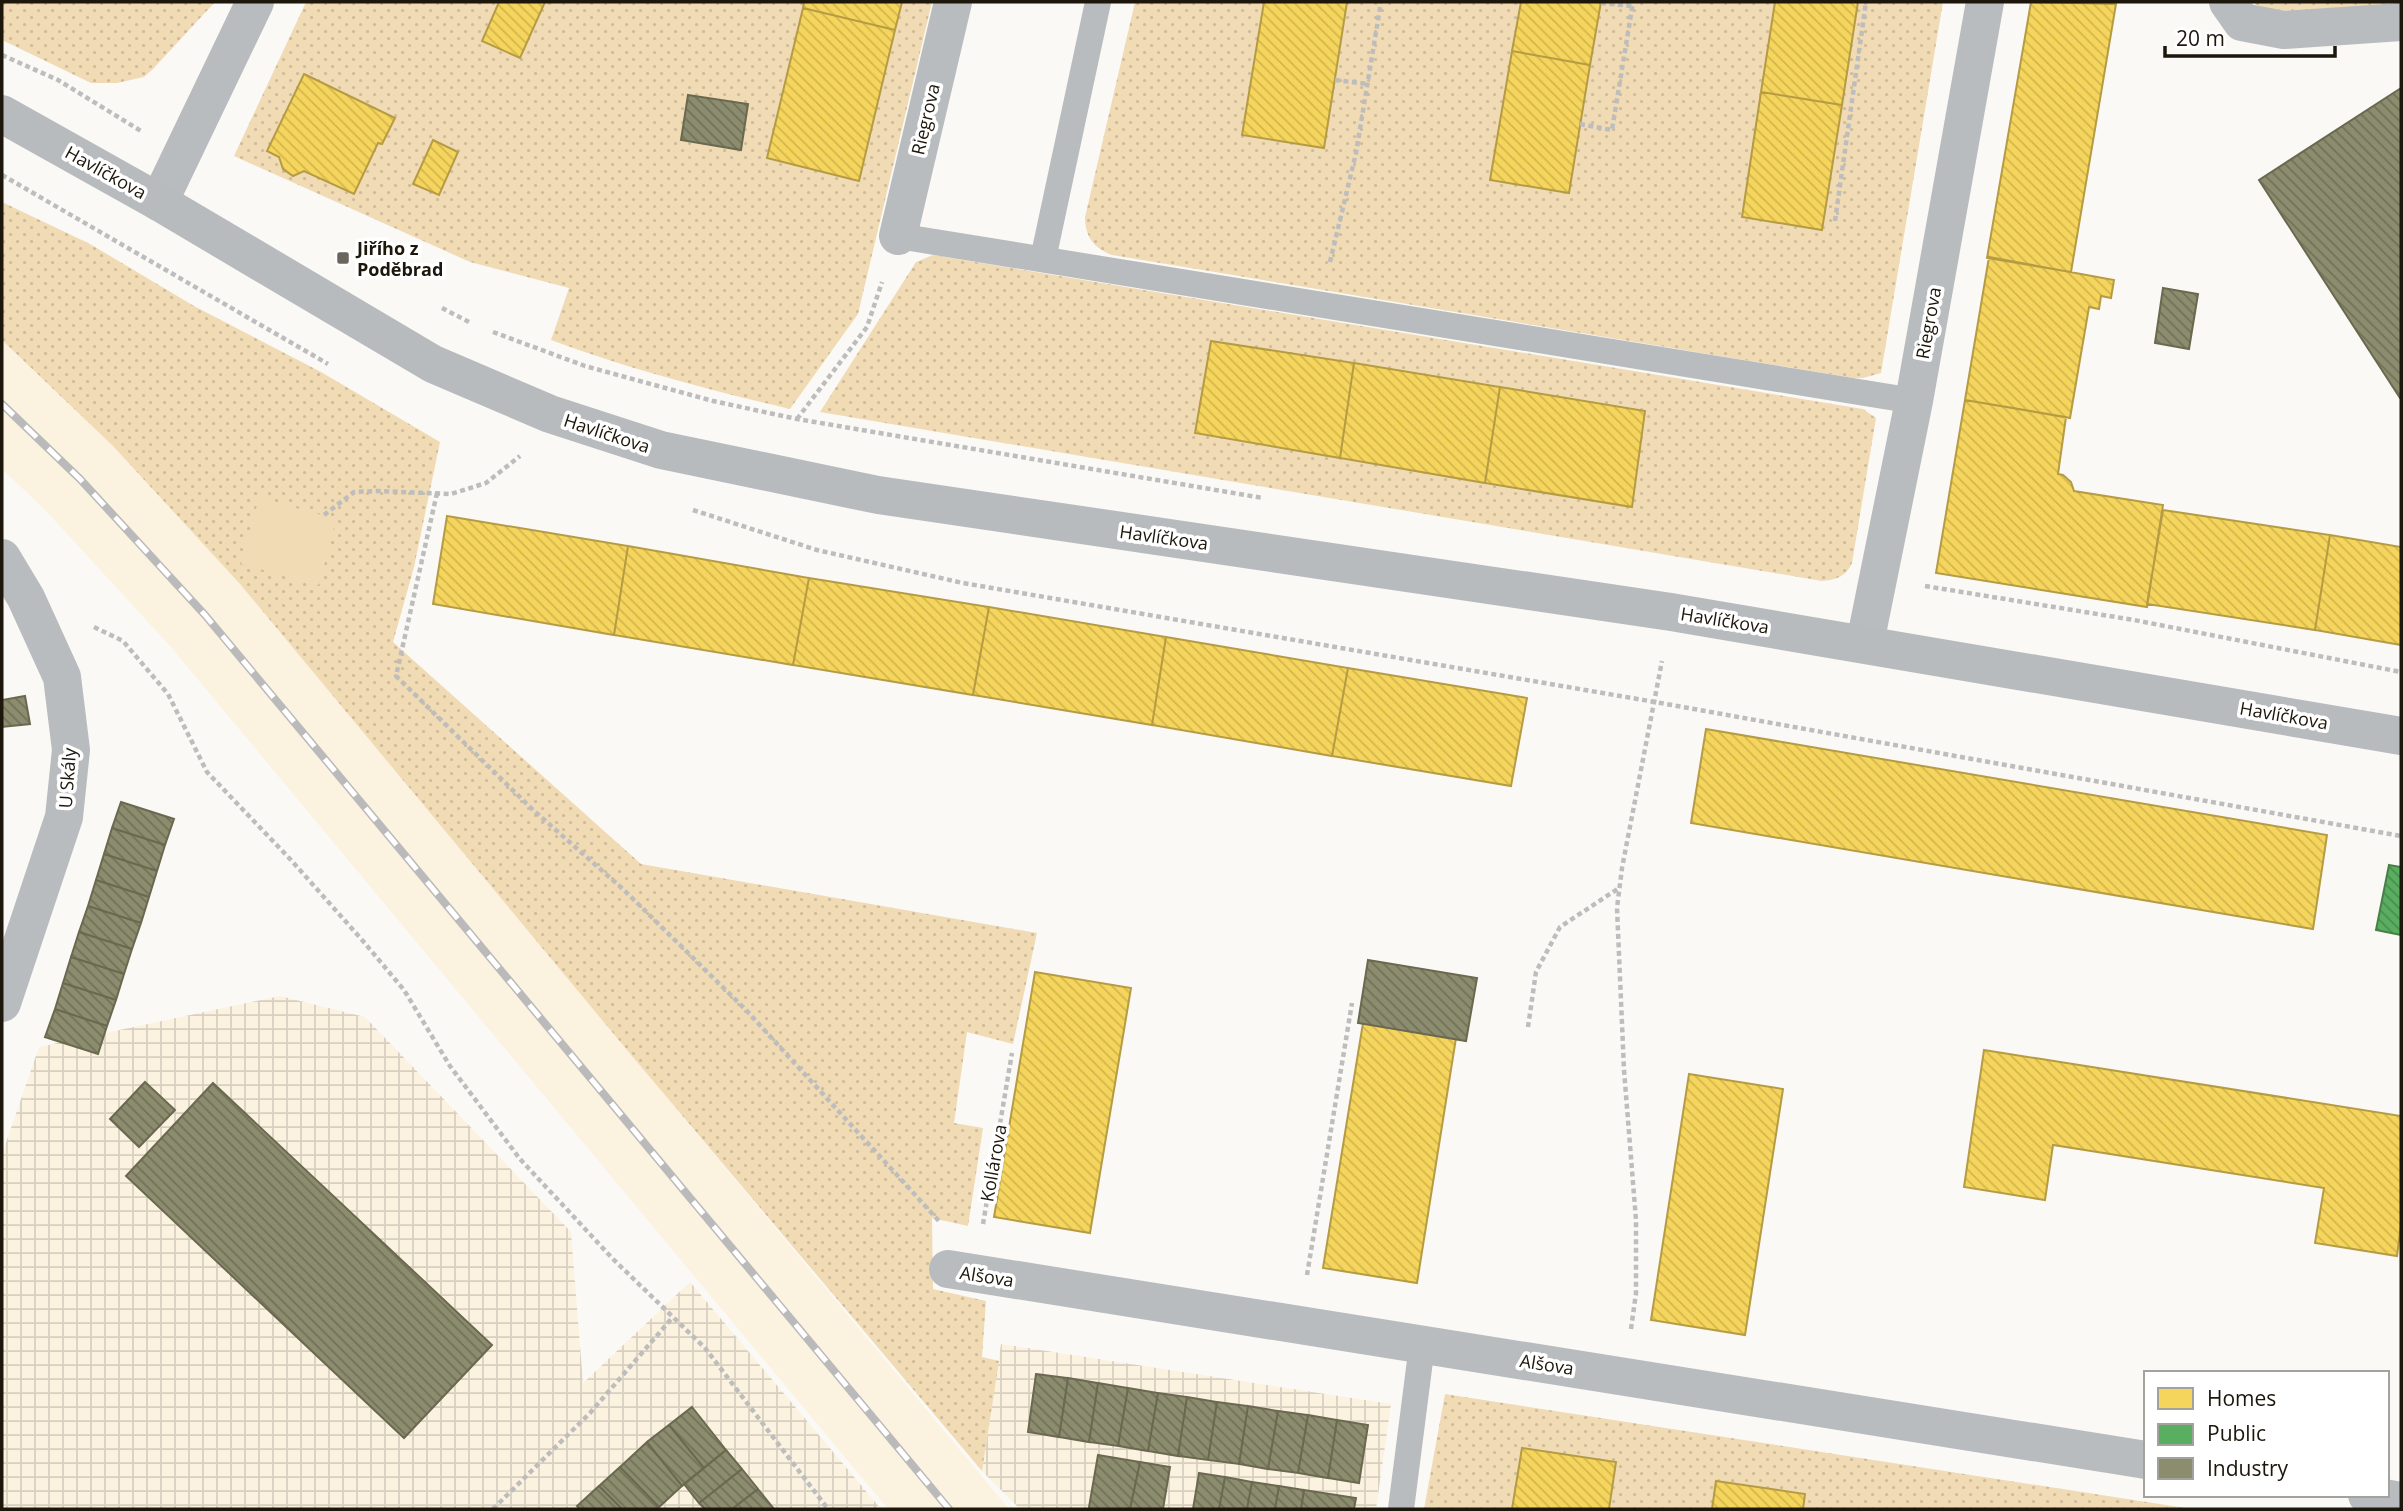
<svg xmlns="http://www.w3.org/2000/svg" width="2403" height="1511" font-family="'Open Sans',sans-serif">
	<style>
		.built { fill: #fcf2e0 }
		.industrial { fill: url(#industrial-grid) }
		.grass { fill: url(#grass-dots) }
		.park { fill: #f1dbb5 }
		.homes { fill: url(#homes-back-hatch); stroke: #b59c44; stroke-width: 2 }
		.public { fill: url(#public-back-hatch); stroke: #478047; stroke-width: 2 }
		.industry { fill: url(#industry-back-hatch); stroke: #6a6950; stroke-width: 2 }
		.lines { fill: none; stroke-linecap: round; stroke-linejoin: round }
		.path { stroke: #bdbdbd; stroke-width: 4.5; stroke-dasharray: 5 3.5; stroke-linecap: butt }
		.lane { stroke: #b9bcbf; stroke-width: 26 }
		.street { stroke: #b9bcbf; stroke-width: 38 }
		.secondary { stroke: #b8bbbe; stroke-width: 38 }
		.rail-casing { stroke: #bababa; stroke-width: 8 }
		.rail { stroke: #fff; stroke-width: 5; stroke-dasharray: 16; stroke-linecap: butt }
		.poi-dot { fill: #6a655d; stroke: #fff; stroke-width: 2.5 }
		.labels { text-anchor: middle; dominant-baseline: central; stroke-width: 7; stroke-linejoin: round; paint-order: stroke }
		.street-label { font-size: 18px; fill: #1c160b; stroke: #fff }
		.poi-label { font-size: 18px; font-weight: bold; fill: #1c160b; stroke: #fff; text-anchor: start }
	</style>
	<defs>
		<pattern id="industrial-grid" width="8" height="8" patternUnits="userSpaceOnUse" patternTransform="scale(1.75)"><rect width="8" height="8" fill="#fcf2e0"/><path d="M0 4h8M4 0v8" fill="none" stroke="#d7cfbf"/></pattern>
		<pattern id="grass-dots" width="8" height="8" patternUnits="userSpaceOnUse" patternTransform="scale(1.75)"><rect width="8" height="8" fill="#f1dbb5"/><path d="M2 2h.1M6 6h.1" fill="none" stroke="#cebb9a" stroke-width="1.8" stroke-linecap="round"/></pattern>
		<pattern id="homes-back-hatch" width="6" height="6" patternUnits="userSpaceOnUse" patternTransform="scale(1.75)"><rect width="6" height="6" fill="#f6d55c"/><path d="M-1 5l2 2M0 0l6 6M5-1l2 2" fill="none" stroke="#d2b64f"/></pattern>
		<pattern id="public-back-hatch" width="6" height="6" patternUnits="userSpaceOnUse" patternTransform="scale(1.75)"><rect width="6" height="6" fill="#5aae61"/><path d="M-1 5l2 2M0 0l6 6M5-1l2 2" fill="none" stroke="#4a8d4e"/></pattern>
		<pattern id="industry-back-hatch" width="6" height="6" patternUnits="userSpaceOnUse" patternTransform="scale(1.75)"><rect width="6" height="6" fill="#8c8c6e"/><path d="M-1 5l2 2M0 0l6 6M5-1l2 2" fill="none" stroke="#727159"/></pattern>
	</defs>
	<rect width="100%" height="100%" fill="#fbf9f6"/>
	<!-- built -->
	<path class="built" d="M2 339 113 446 240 584 1009 1509H888L170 646 47 512 2 469Z"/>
	<!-- industrial -->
	<path class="industrial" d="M280 996 365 1017 571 1232 583 1383 690 1282 881 1509H2V1154L39 1047Z
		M1001 1344 1391 1404 1376 1509H1020L982 1471Z"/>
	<!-- grass -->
	<path class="grass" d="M2 2H215L153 69 144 77 117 83H91L2 40Z
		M306 2H932L858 314 790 409C709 390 629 369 551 340L569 288 470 262 234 156Z
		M1135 2H1943L1881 373 1863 378H1853L1112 255C1094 248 1085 237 1085 217Z
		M2252 2H2401V11L2324 16 2259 7Z
		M2 202 90 244 194 306 321 372 440 442 414 567 393 642 641 864 1037 933 1013 1044 967 1032 954 1123 983 1128 968 1226 932 1218 933 1289 986 1301 982 1357 999 1361 982 1471 632 1056 240 584 113 446 2 340Z
		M933 255 1863 409 1876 418 1852 563C1846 577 1835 580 1822 581L820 412 916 262Z
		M1445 1394 2192 1509H1424Z"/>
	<!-- park -->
	<path class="park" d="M259 498 336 519 319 585 241 564Z"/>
	<!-- homes -->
	<path class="homes" d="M499 2H545L520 58 482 41Z
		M804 2H902L895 30 803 8Z
		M1264 2H1347L1324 148 1242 135Z
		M1521 2H1601L1590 65 1512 51Z
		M1775 2H1858L1842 105 1761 92Z
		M2031 2 2116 4 2071 272 1987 258Z
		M803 8 895 30 859 181 767 158Z
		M1512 51 1590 65 1569 193 1490 180Z
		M304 74 395 118 382 144 378 143 354 194 304 171 293 176 283 169 279 157 267 151Z
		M1761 92 1842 105 1822 230 1742 217Z
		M433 140 458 152 439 195 413 184Z
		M1989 257 2114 280 2111 298 2101 296 2099 309 2089 307 2070 418 1965 400Z
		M1211 341 1354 363 1340 458 1195 433Z
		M1354 363 1500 387 1485 483 1340 458Z
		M1500 387 1645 411 1632 507 1485 483Z
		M1965 400 2066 417 2058 474 2063 475 2071 482 2074 491 2163 505 2147 607 1936 573Z
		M2163 510 2330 535 2315 630 2147 604Z
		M447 516 628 546 614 635 433 604Z
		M2330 535 2401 547V645L2315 630Z
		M628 546 809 578 793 665 614 635Z
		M809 578 989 607 973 695 793 665Z
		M989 607 1166 637 1152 725 973 695Z
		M1166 637 1348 668 1332 756 1152 725Z
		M1348 668 1527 698 1511 786 1332 756Z
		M1706 729 2327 835 2313 929 1691 823Z
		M1035 972 1131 988 1090 1233 994 1217Z
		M1363 1023 1456 1038 1417 1283 1323 1268Z
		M1984 1050 2401 1116V1225L2397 1256 2315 1243 2324 1188 2053 1145 2045 1200 1964 1187Z
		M1689 1074 1783 1089 1745 1335 1651 1320Z
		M1522 1448 1616 1462 1609 1509H1512Z
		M1716 1481 1805 1494 1803 1509H1712Z"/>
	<!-- public -->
	<path class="public" d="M2389 865 2401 867V935L2376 930Z"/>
	<!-- industry -->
	<path class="industry" d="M2401 88V398H2400L2259 180Z
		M688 95 748 104 741 150 681 140Z
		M2163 288 2198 294 2189 349 2155 343Z
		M25 696 30 724 2 727V700Z
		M121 802 174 819 165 845 112 828Z
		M112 828 165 845 157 871 104 854Z
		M104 854 157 871 149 897 96 880Z
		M96 880 149 897 141 923 88 906Z
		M88 906 141 923 132 949 79 932Z
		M79 932 132 949 124 974 71 957Z
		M71 957 124 974 116 1000 63 983Z
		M1368 960 1477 978 1466 1041 1358 1023Z
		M63 983 116 1000 107 1026 55 1009Z
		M55 1009 107 1026 98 1054 45 1037Z
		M145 1082 175 1110 139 1147 110 1119Z
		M213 1083 492 1345 404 1438 126 1176Z
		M1036 1374 1068 1378 1059 1437 1028 1432Z
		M1068 1378 1098 1383 1089 1442 1059 1437Z
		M1098 1383 1128 1388 1118 1446 1089 1442Z
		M1128 1388 1158 1393 1148 1451 1118 1446Z
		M1158 1393 1187 1397 1178 1456 1148 1451Z
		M1187 1397 1217 1402 1208 1460 1178 1456Z
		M1217 1402 1248 1406 1239 1464 1208 1460Z
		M1248 1406 1278 1411 1268 1469 1239 1464Z
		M692 1407 726 1450 704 1468 669 1425Z
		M1278 1411 1308 1415 1298 1473 1268 1469Z
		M1308 1415 1337 1420 1328 1478 1298 1473Z
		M1337 1420 1368 1425 1359 1483 1328 1478Z
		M669 1425 704 1468 682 1486 647 1442Z
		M647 1442 682 1486 659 1507 620 1467Z
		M726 1450 742 1469 699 1503 684 1484Z
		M1098 1455 1140 1462 1130 1509H1090L1089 1507Z
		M1140 1462 1170 1467 1163 1509H1130Z
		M620 1467 659 1507 657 1509H622L599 1486Z
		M742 1469 758 1489 732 1509H705L699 1503Z
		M1199 1473 1225 1477 1219 1509H1193Z
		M1225 1477 1252 1482 1247 1509H1219Z
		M1252 1482 1279 1486 1275 1509H1247Z
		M599 1486 622 1509H580L577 1506Z
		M1279 1486 1304 1490 1301 1509H1275Z
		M758 1489 774 1509H732Z
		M1304 1490 1356 1498 1354 1509H1301Z"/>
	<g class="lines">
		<!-- path -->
		<path class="path" d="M1601 3 1632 6
			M2 55 58 80 141 131
			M1335 80 1368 84
			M1580 124 1612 130 1633 2
			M2 175 328 364
			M1835 221 1866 2
			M1330 262 1356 153 1381 2
			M442 308 469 322
			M493 332 585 366 713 401 797 419 1263 498
			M797 419 867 327 882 282
			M437 493 396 676 532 809 624 890 746 1010 939 1221
			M693 510 817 550 963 583 1655 702 2401 836
			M324 515 354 492 378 491 451 494 486 483 520 456
			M1925 586 2134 620 2401 672
			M94 627 123 641 168 694 207 772 291 860 363 941 404 990 450 1066 520 1159 613 1259 705 1348 828 1509
			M1528 1027 1536 972 1560 927 1619 888
			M983 1224 1012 1053
			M1307 1275 1352 1003
			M1631 1329 1636 1293V1220L1624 1070 1617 908 1622 868 1662 661
			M493 1509 590 1413 673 1317"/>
		<!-- lane -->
		<path class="lane" d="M898 236 1914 401
			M1043 259 1098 2
			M1401 1509 1422 1345"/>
		<!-- street -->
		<path class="street" d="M2228 2 2242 22 2284 30 2401 22
			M159 202 255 2
			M898 236 953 2
			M2 558 26 598 62 677 71 750 64 817 2 1003
			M1865 643 1914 401 1985 2
			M948 1269 2146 1460
			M2367 1495 2401 1501"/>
		<!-- secondary -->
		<path class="secondary" d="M2 114 159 202 433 364 550 414 661 450 878 495 1671 612 2401 736"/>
		<!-- rail casing -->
		<g class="rail-casing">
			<path id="rail" d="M2 404 80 479 205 615 949 1509"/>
		</g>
		<!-- rail -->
		<use href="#rail" class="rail"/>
	</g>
	<!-- markers -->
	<rect class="poi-dot" x="336" y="251" width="14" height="14" rx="3.5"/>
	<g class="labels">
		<!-- street labels -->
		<g class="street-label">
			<text transform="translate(925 119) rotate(-77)">Riegrova</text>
			<text transform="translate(106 172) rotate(29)">Havlíčkova</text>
			<text transform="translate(1928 323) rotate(-80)">Riegrova</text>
			<text transform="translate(607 433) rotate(18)">Havlíčkova</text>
			<text transform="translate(1164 537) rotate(8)">Havlíčkova</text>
			<text transform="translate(1725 620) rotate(9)">Havlíčkova</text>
			<text transform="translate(2284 715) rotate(10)">Havlíčkova</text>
			<text transform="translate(67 778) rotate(-86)">U Skály</text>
			<text transform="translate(993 1163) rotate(-80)">Kollárova</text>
			<text transform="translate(987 1276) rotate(9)">Alšova</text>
			<text transform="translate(1547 1364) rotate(9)">Alšova</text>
		</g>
		<!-- poi labels -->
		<g class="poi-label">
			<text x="357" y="248">Jiřího z<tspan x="357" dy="21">Poděbrad</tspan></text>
		</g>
	</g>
	<!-- border -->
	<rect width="2403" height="1511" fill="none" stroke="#1c160b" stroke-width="7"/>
	<!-- legend -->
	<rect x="2144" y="1371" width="245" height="126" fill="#ffffff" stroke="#a4a29d" stroke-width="2"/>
	<rect x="2158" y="1388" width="35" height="21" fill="#f6d55c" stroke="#a4a29d" stroke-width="2"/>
	<text x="2207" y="1406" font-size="21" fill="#1c160b">Homes</text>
	<rect x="2158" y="1424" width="35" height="21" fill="#5aae61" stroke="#a4a29d" stroke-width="2"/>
	<text x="2207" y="1441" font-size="21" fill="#1c160b">Public</text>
	<rect x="2158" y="1458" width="35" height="21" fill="#8c8c6e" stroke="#a4a29d" stroke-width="2"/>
	<text x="2207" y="1476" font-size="21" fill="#1c160b">Industry</text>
	<!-- scale -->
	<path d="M2165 46v10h170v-10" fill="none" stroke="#1c160b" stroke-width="3.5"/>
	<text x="2176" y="46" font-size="21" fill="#1c160b" stroke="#ffffff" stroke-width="5" paint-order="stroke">20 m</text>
</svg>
